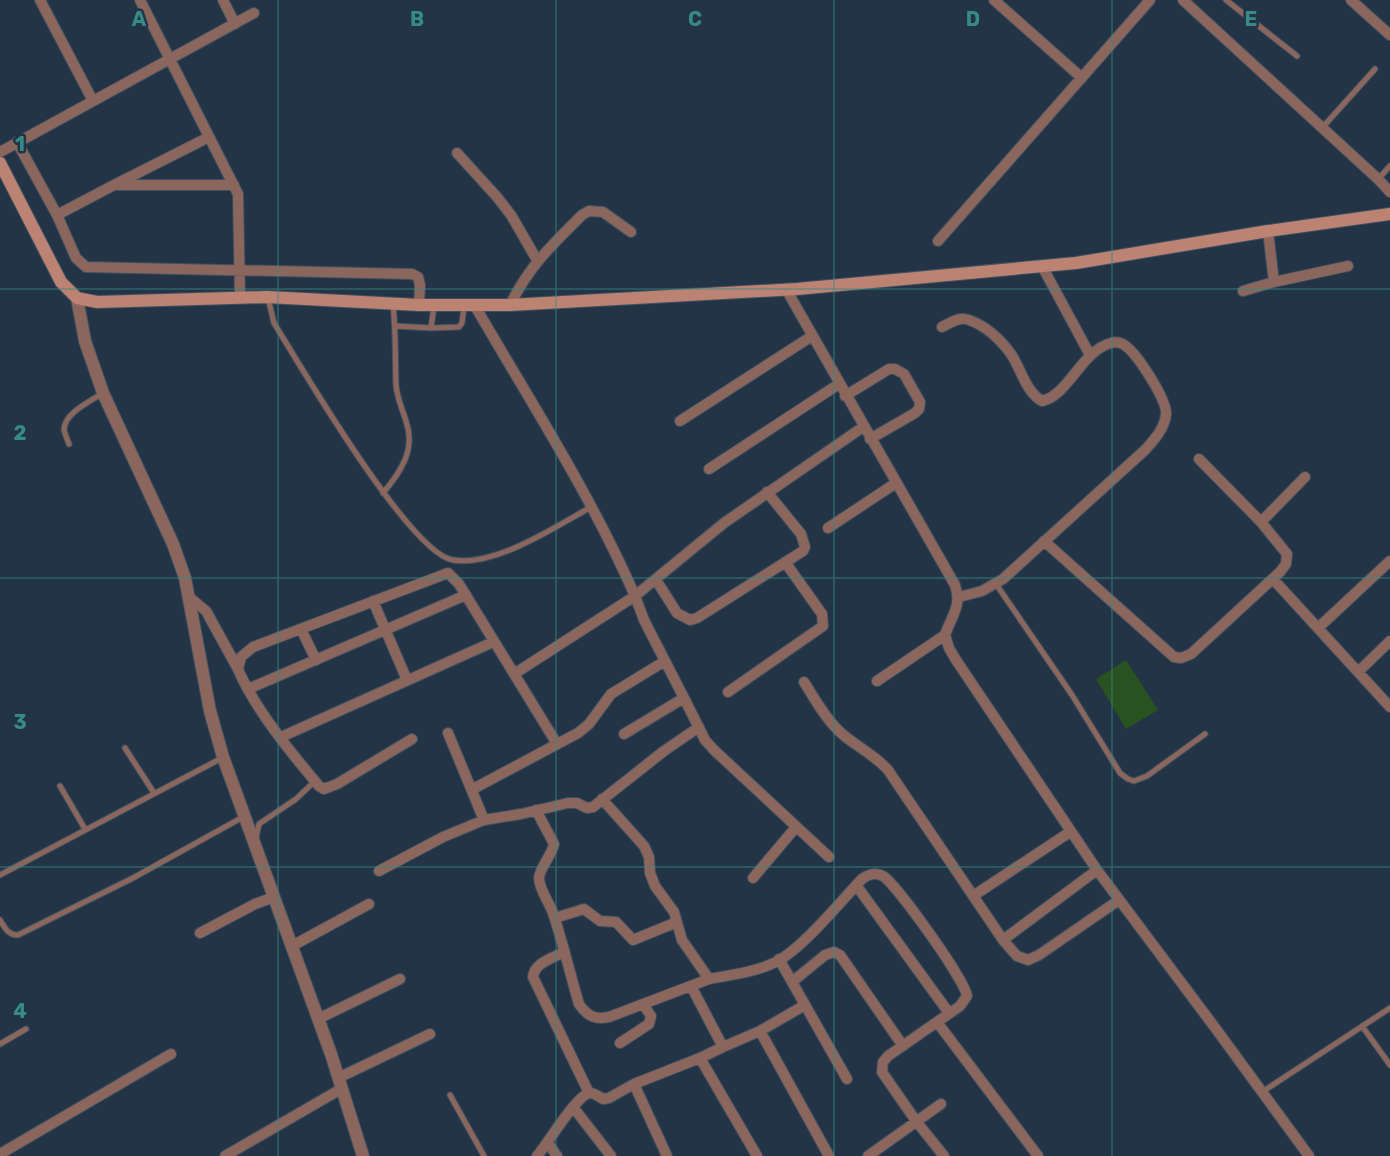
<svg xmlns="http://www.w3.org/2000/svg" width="1390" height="1156" font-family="Rubik,sans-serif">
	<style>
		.green { fill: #295221 }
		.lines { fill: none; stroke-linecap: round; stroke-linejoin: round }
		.service-casing { stroke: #3f5061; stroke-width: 7 }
		.minor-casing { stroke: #3f5061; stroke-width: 12 }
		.tertiary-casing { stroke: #3f5061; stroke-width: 14 }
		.secondary-casing { stroke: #3f5061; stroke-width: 14 }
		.service { stroke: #8b665c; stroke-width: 5 }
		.minor { stroke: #8b665c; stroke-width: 10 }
		.tertiary { stroke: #8b665c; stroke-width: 12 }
		.secondary { stroke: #bc8272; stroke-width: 12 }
		.grid { fill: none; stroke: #378b87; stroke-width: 1.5; stroke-opacity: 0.55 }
		.grid-label { font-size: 20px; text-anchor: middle; font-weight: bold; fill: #378b87; stroke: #223446; stroke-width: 5; stroke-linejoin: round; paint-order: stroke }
	</style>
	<rect width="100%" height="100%" fill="#223446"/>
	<!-- green -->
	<path class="green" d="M1126 660 1158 710 1126 729 1096 679Z"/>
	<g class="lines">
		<!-- service casing -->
		<g class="service-casing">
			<path id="service" d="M1226 0 1297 56
				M1322 128 1375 69
				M1378 179 1390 166
				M268 298 274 323C300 365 410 554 453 560 495 567 555 527 591 507
				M395 326 431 328 459 327 462 323 464 306
				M431 328 434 306
				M69 444C67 439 65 434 64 430 64 413 91 401 103 393
				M383 493C401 472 416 449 406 421 402 408 397 398 396 385 395 358 396 332 393 305
				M996 584 1072 695 1120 773 1128 779 1134 781 1147 776 1205 734
				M125 748 154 793
				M60 786 85 829
				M256 838 259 824 296 799 315 781
				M0 875 222 758
				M0 920C5 928 8 935 18 935L133 878 243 817
				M1362 1026 1390 1065
				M0 1044 26 1029
				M1262 1092 1390 1008
				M450 1095 484 1156"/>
		</g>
		<!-- minor casing -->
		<g class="minor-casing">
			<path id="minor" d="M40 0 93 101
				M140 0 238 194 240 297
				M223 0 235 24
				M994 0 1082 78
				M1183 0 1378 179 1390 192
				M1351 0 1390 35
				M209 137 114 185H234
				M17 142 57 215
				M0 152 254 13
				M457 153 497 197 511 215 537 260
				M114 185 57 215 76 258 86 267 412 274 418 277 420 285 419 305
				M1268 231 1274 282 1348 266
				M938 241 1150 0
				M1042 266 1090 355
				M786 289 955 585C962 606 952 615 945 635L949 648 956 660 1097 870 1216 1029 1309 1156
				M1243 291 1274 282
				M510 305C530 265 551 246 582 215L589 211 603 212 631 232
				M475 306C530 401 591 495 635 596L724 523 863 427
				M942 327C962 316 965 316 985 328 995 335 1004 344 1011 354 1021 369 1026 392 1042 401 1069 395 1081 351 1111 343 1117 341 1123 343 1127 347 1139 357 1167 400 1166 414 1165 428 1154 440 1145 450L1003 579 982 591 959 597
				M845 396 889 369H895L904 374 920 402 919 409 915 413 870 439
				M680 421 812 336
				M709 469 839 384
				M1261 522 1305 477
				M828 528 896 483
				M1044 541 1174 657 1181 658 1191 654 1280 572 1286 564 1287 554 1261 522 1199 459
				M1273 579 1390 707
				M656 580 677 613 690 620 697 618 803 551 805 547 801 534 767 492
				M188 596 206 611 238 669
				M373 601 407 680
				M1318 628 1390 561
				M301 629 316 660
				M1358 672 1390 641
				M514 674 635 596 644 620 684 698 624 734
				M877 681 945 635
				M804 682C815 699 825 718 840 732 855 746 874 754 888 770L1003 940 1097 870
				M248 689 466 595
				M728 692 823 626 822 614 785 562
				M684 698 705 740 714 750 829 857
				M448 733 484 820
				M281 737 493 642
				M412 739 337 784 324 789 319 786C292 754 254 708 238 669L241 657 253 647 448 573 459 584 557 744
				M473 789 578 733 589 724 611 694 665 661
				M536 810 554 844C552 855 539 869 539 878 539 889 549 902 553 913 563 943 570 974 579 1004 587 1016 595 1020 609 1017L709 979 682 940 674 912 655 886 650 873 649 857 644 846 602 799
				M379 871 443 837 484 820 521 814 568 803H577L587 808 593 807 664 751 699 727
				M753 878 796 827
				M856 885 949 1013
				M973 896 1070 832
				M555 918 584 909 600 921 616 922 633 940 677 922
				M200 933 255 904 274 897
				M1003 940 1017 956 1028 960 1039 955 1119 900
				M292 946 369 904
				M564 952C553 958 534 963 533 977L589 1093
				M779 959 847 1079
				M709 979C731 975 756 972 776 962 803 948 840 902 862 879 869 874 875 872 883 876 897 885 965 980 967 996L960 1006 888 1056 883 1062 882 1072 916 1121 944 1156
				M792 982 825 955 834 952 840 955 903 1046
				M691 986 723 1047 760 1031 805 1005
				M318 1019 400 979
				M937 1022 1038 1156
				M760 1031 829 1156
				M620 1043 649 1024 651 1016 643 1004
				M700 1058 723 1047
				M338 1078 430 1034
				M634 1084 667 1156
				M573 1107 611 1156
				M548 1143 557 1156
				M0 1154 171 1054
				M225 1156 341 1089
				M537 1156C547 1145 577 1094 590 1093 595 1093 599 1097 603 1099L609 1098 634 1084 700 1058 757 1156
				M868 1156 941 1104"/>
		</g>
		<!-- tertiary casing -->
		<g class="tertiary-casing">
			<path id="tertiary" d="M77 298 85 341 103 393 173 544 185 578 210 711 223 757 331 1054 363 1156"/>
		</g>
		<!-- secondary casing -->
		<g class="secondary-casing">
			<path id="secondary" d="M0 163 61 282 77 298 97 302 267 297 419 305H510L797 289 1076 263 1268 231 1390 214"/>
		</g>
		<!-- service -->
		<use href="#service" class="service"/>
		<!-- minor -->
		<use href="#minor" class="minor"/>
		<!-- tertiary -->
		<use href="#tertiary" class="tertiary"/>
		<!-- secondary -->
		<use href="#secondary" class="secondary"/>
	</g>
	<!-- grid -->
	<path class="grid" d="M278 0V1156M556 0V1156M834 0V1156M1112 0V1156M0 289H1390M0 578H1390M0 867H1390"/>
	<g class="grid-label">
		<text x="139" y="26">A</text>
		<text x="417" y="26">B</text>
		<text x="695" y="26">C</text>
		<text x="973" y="26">D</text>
		<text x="1251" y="26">E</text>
		<text x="20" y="151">1</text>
		<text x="20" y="440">2</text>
		<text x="20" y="729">3</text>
		<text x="20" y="1018">4</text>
	</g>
</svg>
